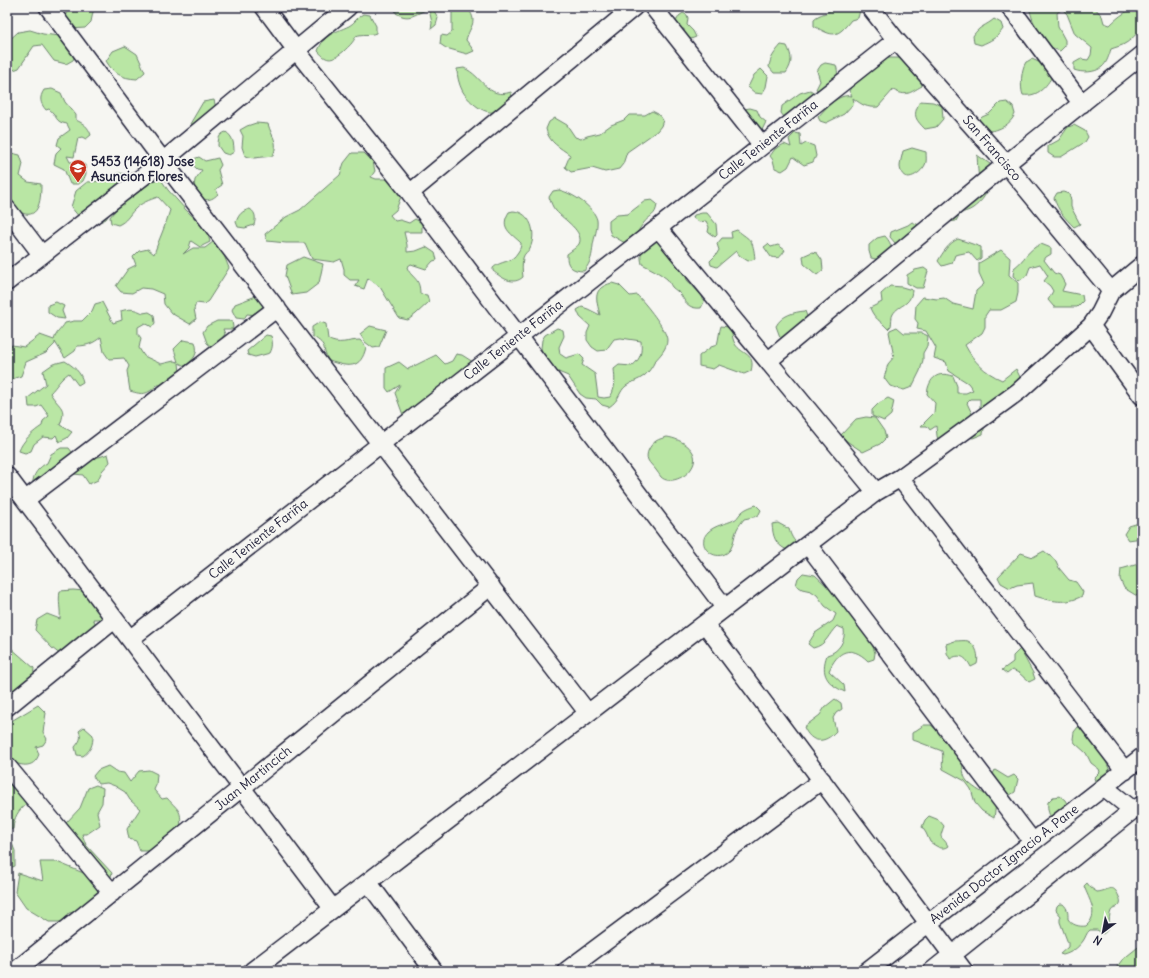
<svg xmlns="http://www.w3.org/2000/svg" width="1149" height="978" font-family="Delius,sans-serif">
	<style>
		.green { fill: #b9e6a4; stroke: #6e8470 }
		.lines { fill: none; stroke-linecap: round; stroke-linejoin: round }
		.minor-casing { stroke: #22223b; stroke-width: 20 }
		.minor { stroke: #f6f6f2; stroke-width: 17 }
		.labels { text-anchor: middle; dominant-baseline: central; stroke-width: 3.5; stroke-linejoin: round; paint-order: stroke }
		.street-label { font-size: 13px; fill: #22223b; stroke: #f6f6f2 }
		.poi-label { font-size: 13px; font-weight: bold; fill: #22223b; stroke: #f6f6f2; text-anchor: start }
	</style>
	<rect width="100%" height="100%" fill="#f6f6f2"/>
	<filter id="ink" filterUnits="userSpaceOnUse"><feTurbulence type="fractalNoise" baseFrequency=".025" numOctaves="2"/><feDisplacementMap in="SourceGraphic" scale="8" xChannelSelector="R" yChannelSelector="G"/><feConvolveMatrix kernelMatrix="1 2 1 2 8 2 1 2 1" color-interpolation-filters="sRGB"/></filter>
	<g filter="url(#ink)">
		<!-- green -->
		<path class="green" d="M72 7H94L91 22 85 28 71 29 63 17Z
			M395 7H432L438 18 436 25 431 29 432 23 429 9C415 13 410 22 396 13Z
			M451 7H467C479 23 470 25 466 40L474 51 467 54 446 48 440 44 441 35 447 36 452 32V11Z
			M834 7H858L860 10 858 18 851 20C837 38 833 37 814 26V19C820 13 829 14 834 7Z
			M1029 7H1094L1102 16 1104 23 1110 25C1118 17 1130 7 1142 7V31C1134 34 1133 39 1126 43 1122 46 1116 47 1111 49 1109 55 1107 63 1102 67 1095 73 1082 73 1074 70V63L1081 59 1088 60 1091 55 1092 48 1075 34 1067 14 1062 9 1057 13 1058 27 1065 40V46L1060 51C1042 46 1033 24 1029 7Z
			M683 13 687 15 688 18 687 25 693 31 696 37 691 39 684 37V29L676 30 672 22 677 20 679 16Z
			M363 14 370 15 376 26V33C369 36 363 33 356 36 353 43 349 46 344 51 333 60 328 63 318 51 324 34 334 33 349 26 355 23 357 17 363 14Z
			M994 19 1001 23 1003 29C997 38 990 41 981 45L974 43 973 36C979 26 986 26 994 19Z
			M30 30 43 34 60 36 76 54 73 60 66 64 54 61 42 45 34 46 19 68 11 71 7 69V42L18 32Z
			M781 45 787 46C792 56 793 63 786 73H774L769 67C770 58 775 52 781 45Z
			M125 46 137 54 145 72 137 79C121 78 114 74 106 61L113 51Z
			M885 58H900L909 61 919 75 922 86C909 93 907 97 893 90L878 107C867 108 862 105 853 98L854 103 844 114 826 123 820 121 818 117C826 108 838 93 852 96L849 91 854 82Z
			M1032 59 1045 65 1053 75C1046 87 1038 97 1023 95 1020 88 1021 69 1026 62 1027 62 1031 59 1032 59Z
			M825 63 836 65C841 81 832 84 822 93L816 89 820 81 817 71 821 65Z
			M464 68C483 76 487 100 511 92L512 99C507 103 500 111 494 112 483 114 467 100 462 90 459 84 457 76 457 69Z
			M761 69 768 76 766 87 762 94 755 93 748 87 754 75Z
			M52 89 61 93 65 102 76 115V120C84 124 88 126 91 135L86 139 82 137 78 138 74 157 67 156 70 162H79L85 165 86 174 83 181 79 184H70L64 169 54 164 56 153 61 148 57 145 59 138 70 130 67 124C54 122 58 116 49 109L46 110C40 103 39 98 44 90Z
			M810 90 817 94 787 121 781 113 782 106 800 93Z
			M214 100 216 108 200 128 190 124 203 102Z
			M920 101 933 102 942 106 943 119 936 127 925 129C914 118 913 115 920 101Z
			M1007 102 1013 107 1015 114C1011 124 999 131 988 131L977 122 982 117 989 114 1000 103Z
			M750 108 757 110 760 117 766 122 761 132 744 109Z
			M652 111 658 114 663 120 661 126 657 131 627 152 623 164 619 169 605 172 592 168 571 172 565 167 570 155C560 147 549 143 546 129L549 122 555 118 567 125 575 137 581 139 587 136 600 133 611 125 624 120 629 115H645Z
			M256 123 268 124C272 138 279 141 273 156L254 158 245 156 242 147 243 136 240 130 247 126Z
			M1074 125 1085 131 1088 137 1085 142 1061 157H1054L1048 153V146L1059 140 1068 127Z
			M226 132C233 137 234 143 234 152L229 155 223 153 218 146C218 139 219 134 226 132Z
			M795 133 800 134 801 146 806 143 814 146 816 156 813 162 804 165 793 157 788 167 782 171 775 168 773 160 770 156 775 149 784 144 791 147 789 139Z
			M912 148 926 152C926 156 927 162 925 165 920 175 902 185 900 167 900 162 902 156 903 151Z
			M7 152 20 155 23 164 20 176 28 182 41 184C41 197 40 220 22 213 16 211 10 208 8 202 5 197 7 161 7 152Z
			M352 153H364L373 162 375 171 371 177 376 179H388L403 191 396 210 390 215 395 221 400 220 409 223 415 219 422 223V232H404L407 245V252L416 251 426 247 435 253 437 260 433 261 426 269 411 264 407 267C411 279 420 276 420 294L427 295 429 302 416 314 408 320 399 318 380 287 368 278 364 289 355 286 359 280H350L344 275V269L341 259 334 262 312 259 305 243H286L267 241 265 234 286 217 300 210 340 175 344 163Z
			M977 155 993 166C990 185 989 196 973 208 964 214 962 209 956 221L940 223 933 216 936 209 981 183C977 174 978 165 977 155Z
			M199 157 205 161 218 158 221 165 218 170 222 185 216 189 218 194C209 203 203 200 193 194L195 180 202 170 197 169 191 163V160Z
			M118 173 128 174 139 184 114 207 106 219 102 221 84 223 71 207 76 191 87 182 106 181Z
			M160 178 168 190 186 210 207 230 210 242 200 247 191 241 189 248 183 254 193 248H205L213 242 223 253 229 268 208 301 204 304 196 303 194 309 196 319 190 324 171 313 164 304 163 294 151 289 141 288 132 293 121 292 116 286 128 269 136 265 133 257 139 251 148 249 154 254C159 239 166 225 170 210L158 197C149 200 141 203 135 209 128 216 127 221 118 225L111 223 110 217C117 207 126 202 136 194 145 187 150 182 160 178Z
			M559 190C572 193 594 207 597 220 598 228 594 238 593 245 592 256 591 262 584 271 572 271 566 266 567 254 571 251 577 247 579 244 585 232 563 219 556 211 552 207 551 202 549 197L553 191Z
			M1063 192 1069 194 1071 200V207L1080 224 1074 227C1065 218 1058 211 1054 198L1057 193Z
			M652 200 657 204C656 217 649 215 643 224 635 234 638 237 625 243L611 235 609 229V221L617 215 628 214 645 201Z
			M250 209C256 213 256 218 254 225L245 228 238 227 236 222C239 214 242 211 250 209Z
			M513 211C531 212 537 233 530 248 528 252 524 253 523 258 522 263 522 271 523 277 513 286 502 278 493 271V268C501 260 511 264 518 252 520 249 521 247 521 243 511 233 499 228 509 212Z
			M702 213H707L716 224 717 235 715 237 708 232 709 227 706 221 699 222 693 218 694 215Z
			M912 222 919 225 907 247 895 243 890 237 891 232 908 225Z
			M737 230C751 241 753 239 755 259L748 261 740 256 736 251 717 267 711 265 710 261 716 255 719 250 717 244 722 238H732L731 232Z
			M885 236C894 246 892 251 884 261L871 258 869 251V245L877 238Z
			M659 239 685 273 687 280 702 296 704 302 701 308C690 309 686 304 681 295 679 292 675 290 672 287 670 284 669 281 667 279 660 273 650 268 642 264 638 248 645 246 659 239Z
			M958 239 981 247V258L977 261 969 252 955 255 952 263 942 266 938 261C943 252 949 243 958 239Z
			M768 244 771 247 778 245 785 250C781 257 779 259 771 257L764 247Z
			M1041 244 1051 248V254L1046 257 1044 260 1054 273 1060 275 1065 284 1062 291 1082 295 1083 301 1077 307H1054L1048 300 1053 291 1050 286 1044 281 1048 276 1040 264 1030 267 1027 275 1019 281 1013 276 1014 268C1025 260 1027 250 1041 244Z
			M1001 250 1010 258 1009 275 1018 283V293L1016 302 1001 310H989L985 316V327L982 333 965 345C974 362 984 372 1002 380L1016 369 1022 381 990 415 980 408V399H971L967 403 973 416 985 424 983 434 973 438 964 436 939 443 937 436 936 426 930 430 927 426H921L934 413 935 403 927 394C929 377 938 371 953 376L957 386V393H966L973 390 968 383 949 371 946 362 934 358 936 348 926 331 917 329 918 323 915 319 916 305 923 297 937 299 944 298 953 304 973 309 976 291 984 284 979 273V263Z
			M812 252 817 253 822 260 823 270 817 275 804 264 803 256Z
			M303 257 323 264 319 283 306 293 292 295 285 276 287 265Z
			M924 268 928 271 923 288H916L907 283V275L915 270Z
			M612 283 619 285 630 296 637 295C645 303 667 330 667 340 667 349 660 355 655 361 652 367 649 372 644 376 639 380 631 382 626 386 619 391 620 400 609 407L602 405 596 399 586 398 580 394 568 376 556 371 543 355 541 348 542 340 545 335 557 328 563 330 564 336 559 347 560 354 566 358 579 354 584 359 582 365 595 374 598 397 604 398 610 397C616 388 615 379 614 369L619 365 632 366C641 359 642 352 641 341L621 338 614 339 606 350 598 351 592 347 587 340V333L590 326 580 317 577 310 582 307 588 309 600 315C596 299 592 288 612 283Z
			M890 286 902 287 912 290C911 306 899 304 893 314 891 317 892 322 891 326L888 329C880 320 875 320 870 308L882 302 881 294Z
			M256 296 264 307 258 315 247 314 244 319 236 318 232 310 235 304Z
			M56 302 64 306 62 311 65 319 57 318 48 312V305Z
			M102 302 113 323 122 320 121 311C130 308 135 309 143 313L149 312 154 315 155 323 152 327 145 323 138 327V334L141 338 139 348 144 356 161 364 174 361 178 362 174 349 183 340 195 342C199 354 194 359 185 366L179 363 180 372 164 385H157C147 395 143 395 130 391L127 371 129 366 124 358 109 359 104 352 101 337C94 343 87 346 77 346L75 351 65 358 55 342V344L46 353 26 362 21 376 12 379 7 385V348L12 345 24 347 40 335 54 340C56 332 61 330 65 323L74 321H82L92 311 95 304Z
			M805 311 808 319 786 338 780 337 776 326C782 315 794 312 805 311Z
			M217 321H232L233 327 232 329H223L225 334 214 349 207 343 203 332 207 326Z
			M320 322 326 324 328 339C338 346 349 340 360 340L366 347C361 370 348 367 329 361 320 347 330 347 312 336V327Z
			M370 326 386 330 379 347 373 348 365 342 360 334Z
			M721 326 728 327 732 331C732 336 733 340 735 344 742 355 756 353 751 371L744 374 719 365 713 369 699 366V356L711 347 717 345C719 338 719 332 721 326Z
			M897 327 904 333H922L928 336 927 346 923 353V360L920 371 912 387 904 390 890 386 884 378 888 364 894 357 889 332 890 330Z
			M266 335 271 336C273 343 273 347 270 353L255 357 248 355 247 351Z
			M456 354 462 355 473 362 416 421 403 415 395 393 400 385 389 392 386 388V368L399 362 408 369 436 355 445 364 452 361Z
			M65 361C73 366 81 372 83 382L78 385 69 373C60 379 57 386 50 393 60 409 67 406 60 425L72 432 67 438 59 442 56 435 53 438 43 437 34 444 31 451 25 453 19 451C22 441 34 431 42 426L43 421 49 416 41 405 36 407H29L28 398 46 384 43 371 53 364Z
			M888 398 894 401 891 415 884 421 872 416V410L879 403Z
			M866 417 875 418 884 431 886 438 880 444 863 452 848 442 841 435 856 419Z
			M667 437C682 439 703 452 691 469 686 477 669 485 661 477 659 475 658 472 656 470 654 467 649 463 648 460 645 454 650 445 656 441 659 439 663 438 667 437Z
			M61 448H69L72 452V458L33 484C32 475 39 467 47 463L51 454Z
			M108 454 110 462 102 471 98 480 89 484 83 475 74 474 75 466 88 455 99 457Z
			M756 505 761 510 758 516 744 519C742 522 739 525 737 529 734 535 734 544 730 550 717 565 694 546 708 532 715 525 726 524 734 520 737 519 738 516 740 514 744 509 750 507 756 505Z
			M1142 522V538L1128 540 1124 534 1129 526Z
			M778 523 789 529C791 536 793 540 799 545L787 550C775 544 773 537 772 524Z
			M1044 551 1056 561 1059 568 1069 580 1076 582 1083 592 1082 596C1066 605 1051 601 1035 596L1033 583 1017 585 1010 588 1001 583 998 577 1021 553 1033 557Z
			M1142 563V599L1124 588 1120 579 1121 569Z
			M803 573 815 575 830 589 858 626 871 640 875 653 874 659 868 661C851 644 837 651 829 671L844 685 845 692C827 684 820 674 827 655 839 652 846 640 844 629L837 626C828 634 827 645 813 648L808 644 815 633 833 621 836 614 825 606 817 595 811 591 802 589 796 585 798 578Z
			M73 590 84 591 106 613 101 619H93L98 628 61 655 52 648 35 630 37 620 47 614 60 619C61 609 58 603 60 591Z
			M955 641C959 641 965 640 968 641 977 645 979 657 977 664L971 667C966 657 960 653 950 659L947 653 946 644Z
			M7 646 10 647 34 668 33 680 7 704Z
			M1020 649 1033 673 1035 679 1029 682 1019 673 1012 670 1007 674 1002 670 1013 662V656Z
			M835 699 841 703 842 709 836 713 833 718 836 731C825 744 811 744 804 727L820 715 825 707Z
			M38 705 46 713 43 732 47 739 43 745 36 747 39 754C34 770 19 766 7 759V725L8 723Z
			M924 725H931C939 732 958 751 961 760 964 767 962 775 967 781 974 789 986 794 995 801L996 804 994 818 982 811 975 803 971 789 965 781 943 769C941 763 944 756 942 751L916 741 912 740V733Z
			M84 727 93 735C93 745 91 750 83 756L77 755 75 747C80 741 82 738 79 731Z
			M1078 727 1082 728 1104 757 1111 773 1099 783 1095 781 1094 778 1100 772 1099 769 1091 763 1086 753 1075 743 1073 739 1074 732Z
			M108 766 117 772 124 773 130 782 139 771 149 770 157 774 156 785 154 790 162 799 167 798C180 812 182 810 180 830L153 851H140L136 841 129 839 127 829 140 809 130 800 125 792 115 786 107 783 98 784 93 776 98 770Z
			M995 770 1008 778 1014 775 1018 779 1015 792 1010 795 1003 792 992 776Z
			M14 781 25 794 26 804C18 811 14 817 13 829L7 830V784Z
			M96 785 103 788 102 803 97 812 100 825 87 834H82L86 845 112 873 109 883 65 833 66 823 80 808 88 788Z
			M1060 796 1065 800 1068 806 1053 821C1049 815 1047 810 1048 802L1053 797Z
			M929 816 939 820 944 826C938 842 942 834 948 846 942 851 936 846 930 842L926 833 922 827 925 820Z
			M7 839 11 841 15 851V866L7 869Z
			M40 862H57L93 877 99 895 85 910 69 913 62 922H49L26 908 15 892 18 873 43 881Z
			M1087 883 1091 888 1097 892C1109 891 1113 882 1119 897 1121 900 1121 904 1118 906 1116 909 1112 908 1111 911 1107 920 1113 927 1103 934L1097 930H1090C1086 933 1086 937 1083 941 1078 948 1071 953 1063 955L1060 954 1068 947V943L1060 922V919L1061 916 1056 910 1057 906 1059 904H1063C1068 909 1068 912 1068 919 1072 925 1079 927 1086 926 1100 914 1089 900 1084 886Z
			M1142 944V970L1114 971 1122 960Z"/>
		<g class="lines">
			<!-- minor casing -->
			<g class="minor-casing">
				<path id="minor" d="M48 7 163 161 588 713
					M264 7 296 50 410 193 725 608
					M653 7 762 145
					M870 7 896 40 1006 164 1111 291
					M1010 7 1082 104
					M410 193 634 7
					M7 209 42 255
					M658 228 876 492
					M7 282 163 161 348 7
					M1091 326 1142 396
					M768 361 1006 164 1142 55
					M7 476 333 909
					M900 478 1125 771
					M25 500 277 308
					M808 545 1033 842
					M705 624 964 971
					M130 639 658 228 896 40
					M7 707 114 620
					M7 766 112 893
					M1104 787 1133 810
					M368 882 434 971
					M15 971 491 586
					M252 971 876 492 900 478 1019 391 1091 326 1100 313 1111 291 1142 265
					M566 971 822 780
					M867 971 1142 757
					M932 971 1133 810 1142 805"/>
			</g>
			<!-- minor -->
			<use href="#minor" class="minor"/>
		</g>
	</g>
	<!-- icons -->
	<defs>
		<g id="school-pin" transform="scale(0.9)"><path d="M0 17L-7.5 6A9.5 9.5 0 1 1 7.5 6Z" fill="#c8321e" stroke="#f6f6f2"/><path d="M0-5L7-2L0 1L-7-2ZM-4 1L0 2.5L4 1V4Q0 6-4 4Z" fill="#fff"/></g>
	</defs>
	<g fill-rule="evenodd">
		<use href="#school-pin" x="78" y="168"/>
	</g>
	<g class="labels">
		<!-- street labels -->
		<g class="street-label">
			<text transform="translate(768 140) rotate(-38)">Calle Teniente Fariña</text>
			<text transform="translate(992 148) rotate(49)">San Francisco</text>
			<text transform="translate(513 340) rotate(-38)">Calle Teniente Fariña</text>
			<text transform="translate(258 539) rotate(-38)">Calle Teniente Fariña</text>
			<text transform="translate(253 778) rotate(-39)">Juan Martincich</text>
			<text transform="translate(1004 864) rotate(-38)">Avenida Doctor Ignacio A. Pane</text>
		</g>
		<!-- poi labels -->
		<g class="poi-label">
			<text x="91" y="161">5453 (14618) Jose<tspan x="91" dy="15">Asuncion Flores</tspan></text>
		</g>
	</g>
	<!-- margin -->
	<rect width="1149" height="978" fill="none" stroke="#f6f6f2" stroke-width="24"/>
	<rect x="12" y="12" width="1125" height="954" fill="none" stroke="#22223b" stroke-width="1.5" filter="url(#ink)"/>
	<!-- north arrow -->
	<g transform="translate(1103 932) rotate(212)" stroke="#f6f6f2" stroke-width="3" paint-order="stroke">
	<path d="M0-3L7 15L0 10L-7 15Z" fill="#22223b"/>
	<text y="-6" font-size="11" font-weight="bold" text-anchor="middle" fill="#22223b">N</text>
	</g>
</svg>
